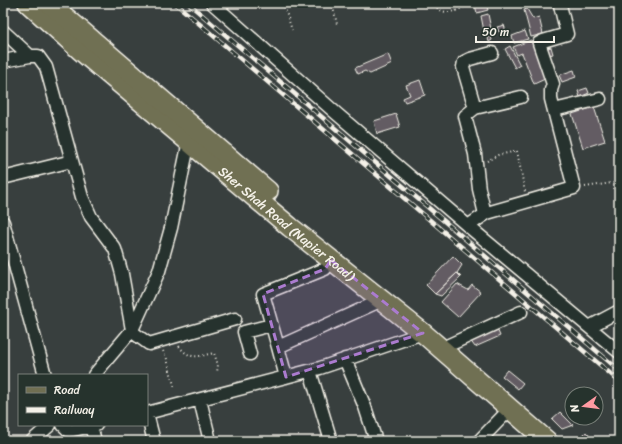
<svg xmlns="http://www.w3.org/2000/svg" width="622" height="444" font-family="Sriracha,sans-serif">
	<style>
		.building { fill: #635c64; stroke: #f4f1e8 }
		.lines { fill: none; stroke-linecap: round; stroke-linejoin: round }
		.minor-casing { stroke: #f4f1e8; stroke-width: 15 }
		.primary-casing { stroke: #f4f1e8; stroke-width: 22 }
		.path { stroke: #f4f1e8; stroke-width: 2; stroke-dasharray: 1 3; stroke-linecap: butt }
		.minor { stroke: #26332d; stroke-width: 12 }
		.primary { stroke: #706f52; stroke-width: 19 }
		.rail-casing { stroke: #f4f1e8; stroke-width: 4.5 }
		.rail { stroke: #26332d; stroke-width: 3; stroke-dasharray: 9; stroke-linecap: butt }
		.marked { fill: #ab7bcf; fill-opacity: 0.2; stroke: #ab7bcf; stroke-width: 3; stroke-dasharray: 8 5; stroke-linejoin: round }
		.labels { text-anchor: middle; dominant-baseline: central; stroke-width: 3; stroke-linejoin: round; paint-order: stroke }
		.street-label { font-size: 13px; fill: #f4f1e8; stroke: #26332d }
	</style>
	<rect width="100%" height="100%" fill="#383f3e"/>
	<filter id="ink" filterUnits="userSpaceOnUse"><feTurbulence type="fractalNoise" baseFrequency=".025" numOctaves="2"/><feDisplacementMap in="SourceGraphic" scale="8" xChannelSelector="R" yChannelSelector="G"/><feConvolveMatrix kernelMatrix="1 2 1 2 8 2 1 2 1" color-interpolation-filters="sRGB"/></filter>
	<g filter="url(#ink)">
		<!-- building -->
		<path class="building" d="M481 3 483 5 486 4 488 10 477 13 475 5Z
			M527 9 533 19 539 17 543 34 531 37 524 10Z
			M488 14 491 29 484 31 481 16Z
			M504 25 507 34 504 35 503 30 499 32 497 27Z
			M525 31 528 39 514 43 512 36Z
			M491 36 492 40 489 42 488 38Z
			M531 40 545 79 534 84 522 53 517 55 513 47Z
			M510 46 520 65 515 68 505 49Z
			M551 47 553 54 545 56 544 49Z
			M388 54 392 64 370 74 365 71 358 74 355 68Z
			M574 70 576 77 562 82 559 75Z
			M420 80 425 95 405 102 403 98 410 95 406 85Z
			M587 88 589 93 580 97 578 91Z
			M594 107 605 141 583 148 572 114Z
			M396 114 400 127 377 134 374 121Z
			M453 256 462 265 457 273 435 294 426 285Z
			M457 273 461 277 441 296 435 294Z
			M457 284 468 290 472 285 481 292 458 317 441 302Z
			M497 329 500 336 475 347 470 340Z
			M507 370 523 383 518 389 502 376Z
			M560 412 573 425 562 429 552 419Z
			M586 432 594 441H580L579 439Z"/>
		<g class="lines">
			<!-- minor casing -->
			<g class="minor-casing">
				<path id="minor" d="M212 3 337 114 468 226 487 213 574 188 551 99V90L553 84 539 43 543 41 567 34 560 5
					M3 31 30 56
					M3 61 30 56H38L46 67 82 197 91 217 115 249 122 274 132 330
					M475 108 521 97
					M554 110 600 99
					M3 178 72 161
					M485 214 479 189 475 154 465 116 475 108 463 67 464 62 470 59 492 53
					M3 222 45 375
					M468 226 619 352
					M589 327 619 311
					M131 331 149 344 235 319
					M449 345 521 312
					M278 347 263 294 325 269 331 260
					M250 354 244 332 271 325
					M345 359 365 407 376 441
					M310 371 331 441
					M94 375 132 330 159 271 171 228 189 141 192 138
					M286 377 278 347 382 300
					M200 400 210 441
					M147 413 320 368 423 333
					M147 414 154 441
					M63 425 69 431 96 425
					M91 426 95 441
					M32 441 50 425
					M479 441 510 409"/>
			</g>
			<!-- primary casing -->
			<g class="primary-casing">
				<g id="primary">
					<path id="s1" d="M28 3 80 50 290 227 423 333 547 441"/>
					<path d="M49 3 268 191"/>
				</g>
			</g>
			<!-- path -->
			<path class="path" d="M283 3 292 30
				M332 3 337 24
				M434 5C446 18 458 10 472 3
				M487 161 498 155 517 151 525 192
				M585 187 619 182
				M179 346C190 361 199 356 214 353L218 365 217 372
				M163 351 167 359 175 389"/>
			<!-- minor -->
			<use href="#minor" class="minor"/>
			<!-- primary -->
			<use href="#primary" class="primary"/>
			<!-- rail casing -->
			<g class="rail-casing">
				<path id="rail" d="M175 3 619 381
					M188 3 619 370"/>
			</g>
			<!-- rail -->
			<use href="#rail" class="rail"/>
		</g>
	</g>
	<!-- marked area -->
	<path class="marked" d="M331 260 423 333 286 377 263 294 325 269Z"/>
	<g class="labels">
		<!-- street labels -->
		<g class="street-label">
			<text stroke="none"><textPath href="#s1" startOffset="340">Sher Shah Road (Napier Road)</textPath></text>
		</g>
	</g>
	<!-- margin -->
	<rect width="622" height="444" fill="none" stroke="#26332d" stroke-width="16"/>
	<rect x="8" y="8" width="606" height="428" fill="none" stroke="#f4f1e8" stroke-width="1.5" filter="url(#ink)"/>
	<!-- legend -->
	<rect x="18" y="374" width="130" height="52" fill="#26332d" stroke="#787f78"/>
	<rect x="26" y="387" width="20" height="6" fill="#706f52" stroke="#787f78"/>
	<text x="54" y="394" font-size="12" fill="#f4f1e8">Road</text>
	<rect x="26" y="407" width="20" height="6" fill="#f4f1e8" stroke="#787f78"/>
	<text x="54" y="414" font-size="12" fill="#f4f1e8">Railway</text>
	<!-- north arrow -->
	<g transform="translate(584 406) rotate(256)"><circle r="19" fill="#26332d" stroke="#787f78"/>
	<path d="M0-3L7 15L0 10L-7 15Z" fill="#ff9aa2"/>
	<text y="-6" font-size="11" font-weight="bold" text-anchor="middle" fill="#f4f1e8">N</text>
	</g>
	<!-- scale -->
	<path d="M476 36v6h78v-6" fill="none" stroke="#f4f1e8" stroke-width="2"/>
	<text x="482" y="36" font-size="12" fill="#f4f1e8" stroke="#26332d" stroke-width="3" paint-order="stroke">50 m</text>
</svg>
